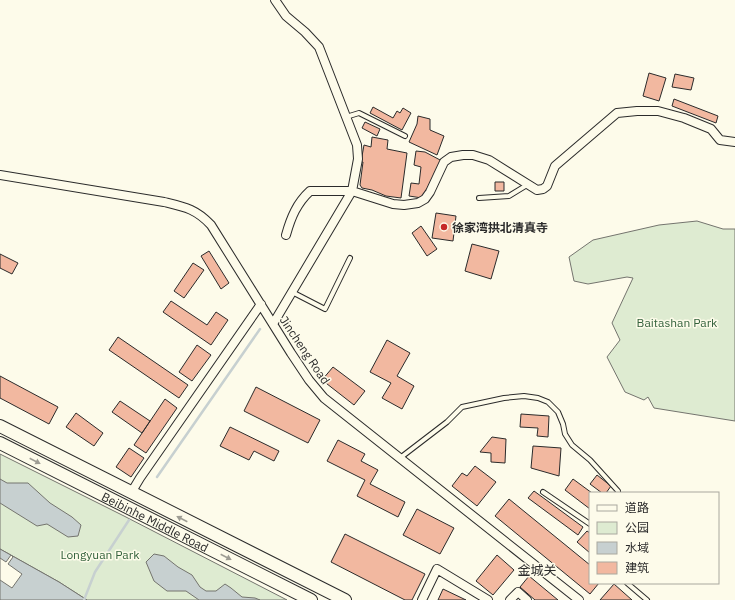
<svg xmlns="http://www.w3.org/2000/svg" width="735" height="600" font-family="'IBM Plex Sans','Noto Sans SC',sans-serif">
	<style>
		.green { fill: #deebd1; stroke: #74746e }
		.water { fill: #c7d0d0; stroke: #74746e }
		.pier { fill: #fdfbea; stroke: #74746e }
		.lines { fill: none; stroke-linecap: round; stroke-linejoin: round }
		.stream { stroke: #c7d0d0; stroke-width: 2.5 }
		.building { fill: #f2b8a0; stroke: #2b2b2b }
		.lane-casing { stroke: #2b2b2b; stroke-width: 6 }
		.street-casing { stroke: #2b2b2b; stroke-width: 10 }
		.primary-casing { stroke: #2b2b2b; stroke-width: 14 }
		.lane { stroke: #fdfbea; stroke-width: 4 }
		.street { stroke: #fdfbea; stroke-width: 8 }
		.primary { stroke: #fdfbea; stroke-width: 12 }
		.oneway { fill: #9e9d94 }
		.poi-dot { fill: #c62828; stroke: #fdfbea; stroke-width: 1.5 }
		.labels { text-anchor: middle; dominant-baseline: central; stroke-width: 3; stroke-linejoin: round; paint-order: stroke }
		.poi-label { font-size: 12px; font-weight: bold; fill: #2b2b2b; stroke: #fdfbea; text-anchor: start }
		.park-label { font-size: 12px; fill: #34623c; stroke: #fdfbea }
		.street-label { font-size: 12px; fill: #2b2b2b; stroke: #fdfbea }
		.neighbourhood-label { font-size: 13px; fill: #2b2b2b; stroke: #fdfbea }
	</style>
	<rect width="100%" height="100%" fill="#fdfbea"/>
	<!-- green -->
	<path class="green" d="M697 221 723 229H735V421L654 408 648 397 644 400 625 392 607 357 620 340 612 323 633 278 627 277 588 284 574 281 569 257 593 240 659 225Z
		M0 454 124 516 287 600H87L59 582 0 549Z"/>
	<!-- water -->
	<path class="water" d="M0 479 7 483H28L50 503 72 517 81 525 78 536 68 537 47 524 37 526 0 503Z
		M0 549 59 582 87 600H0Z
		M154 554 164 556 178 567 192 575 200 587 206 591H216L225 584 231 588 242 597 255 598 260 600H199L186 591H167L154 581 146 562Z"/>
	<!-- pier -->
	<path class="pier" d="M11 555 13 557 8 564 22 574 12 588 0 580V558L6 562Z"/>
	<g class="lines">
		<!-- stream -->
		<path class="stream" d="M157 477 260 329
			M84 600 95 572 129 520"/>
	</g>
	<!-- building -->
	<path class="building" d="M649 73 666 78 659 101 643 96Z
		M675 74 694 78 691 90 672 87Z
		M674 99 718 116 716 123 672 106Z
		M373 107 393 118 397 111 400 113 403 108 411 113 402 130 370 113Z
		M418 116 430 119V130L444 136 437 155 409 142 417 124Z
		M365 122 380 129 377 136 362 128Z
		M372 137 388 140 387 149 407 153 401 198 386 196 372 190 362 188 360 185 363 162H361L364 145 371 147Z
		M416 151 425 152 442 161 422 198 409 196 411 183 419 184 421 167 414 165Z
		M495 182H504V191H495Z
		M436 213 456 216 453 241 432 238Z
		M421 226 437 249 427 256 412 233Z
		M472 244 499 251 491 279 465 271Z
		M209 251 229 283 221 289 201 256Z
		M0 254 18 263 12 274 0 268Z
		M193 263 204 270 184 298 174 291Z
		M171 301 207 325 216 312 228 320 211 345 163 312Z
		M118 337 188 385 179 398 109 350Z
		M387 340 410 353 397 376 414 386 402 409 382 398 391 383 370 372Z
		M197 345 211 355 192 381 179 372Z
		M333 367 365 391 354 405 322 380Z
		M0 376 58 407 49 424 0 398Z
		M256 387 320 420 308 443 244 411Z
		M165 399 177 408 146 453 134 445Z
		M120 401 150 421 142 433 112 412Z
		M76 413 103 433 94 446 66 427Z
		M521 414 549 416 548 437 537 436 538 428 520 427Z
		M230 427 279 451 274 461 254 451 249 460 220 446Z
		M492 437 506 439 505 463 491 462V453L480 452Z
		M338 440 365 454 361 461 378 470 370 484 405 502 398 517 357 496 365 480 327 461Z
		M533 446 561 448 559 476 531 468Z
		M129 448 144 458 131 477 116 467Z
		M475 466 496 482 477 506 452 486 462 473 467 476Z
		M597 475 611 486 606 493H602L590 484Z
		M573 479 592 493H590V509L565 490Z
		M534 491 583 527 578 535 528 498Z
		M509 499 590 565V583H599L590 594 495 516Z
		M417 509 454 528 440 554 403 535Z
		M587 531 590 533V553L577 542Z
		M345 534 425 574 412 600H405L331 562Z
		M497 555 514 570 493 595 476 581Z
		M529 576 558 600H535L520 587Z
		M614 584 632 600H600Z
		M443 589 466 600H438Z"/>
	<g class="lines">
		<!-- lane casing -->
		<g class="lane-casing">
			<path id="lane" d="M346 117 359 113 405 136
				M479 198 509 196 527 185
				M292 292 325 309 350 258
				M400 458 447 422 462 407 504 398 524 396 538 398 548 402 558 412 563 424 565 434 572 445 590 460 618 491V493
				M543 492 590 524
				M627 583 647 600"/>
		</g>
		<!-- street casing -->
		<g class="street-casing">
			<path id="street" d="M0 175 164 202C185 207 196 209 211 225L291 353 309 380 324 398 579 600
				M286 235C291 217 297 203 310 191H352L393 204 404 205 418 203 425 199 430 192 444 162 451 157 463 155H473L489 160 537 190 543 189 547 186 555 166 617 113 637 111H658L684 118 711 129 720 140 735 142
				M273 324 352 191 358 159 357 145 319 47 305 32 286 16 275 0
				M131 493 140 478 261 304
				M422 600 437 569 488 600
				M510 600 518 592 527 600"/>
		</g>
		<!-- primary casing -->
		<g class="primary-casing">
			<g id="primary">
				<path d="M0 426 345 600"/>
				<path id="s1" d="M0 443 311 600"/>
			</g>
		</g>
		<!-- lane -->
		<use href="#lane" class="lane"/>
		<!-- street -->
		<use href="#street" class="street"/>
		<!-- primary -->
		<use href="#primary" class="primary"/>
	</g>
	<!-- one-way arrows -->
	<defs><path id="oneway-solid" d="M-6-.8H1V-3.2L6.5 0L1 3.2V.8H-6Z"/></defs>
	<g class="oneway">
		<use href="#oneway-solid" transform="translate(35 461) rotate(27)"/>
		<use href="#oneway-solid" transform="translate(182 519) rotate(-153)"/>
		<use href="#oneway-solid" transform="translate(226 557) rotate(27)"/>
	</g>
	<!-- markers -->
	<circle class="poi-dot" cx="444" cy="227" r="4"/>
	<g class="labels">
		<!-- poi labels -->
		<g class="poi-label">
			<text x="452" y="227">徐家湾拱北清真寺</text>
		</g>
		<!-- park labels -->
		<g class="park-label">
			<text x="677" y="322">Baitashan Park</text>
			<text x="100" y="554">Longyuan Park</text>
		</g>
		<!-- street labels -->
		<g class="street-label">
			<text transform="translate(305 350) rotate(56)">Jincheng Road</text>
			<text stroke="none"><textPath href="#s1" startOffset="174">Beibinhe Middle Road</textPath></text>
		</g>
		<!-- neighbourhood labels -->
		<g class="neighbourhood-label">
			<text x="537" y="570">金城关</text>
		</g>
	</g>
	<!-- legend -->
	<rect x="589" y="492" width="130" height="92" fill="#fdfbea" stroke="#a9a89e"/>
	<rect x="597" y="505" width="20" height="6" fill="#fdfbea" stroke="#a9a89e"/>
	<text x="625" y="512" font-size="12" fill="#2b2b2b">道路</text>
	<rect x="597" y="522" width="20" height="12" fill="#deebd1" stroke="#a9a89e"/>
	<text x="625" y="532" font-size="12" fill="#2b2b2b">公园</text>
	<rect x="597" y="542" width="20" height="12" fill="#c7d0d0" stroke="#a9a89e"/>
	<text x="625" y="552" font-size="12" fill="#2b2b2b">水域</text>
	<rect x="597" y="562" width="20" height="12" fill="#f2b8a0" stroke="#a9a89e"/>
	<text x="625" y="572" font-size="12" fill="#2b2b2b">建筑</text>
</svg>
